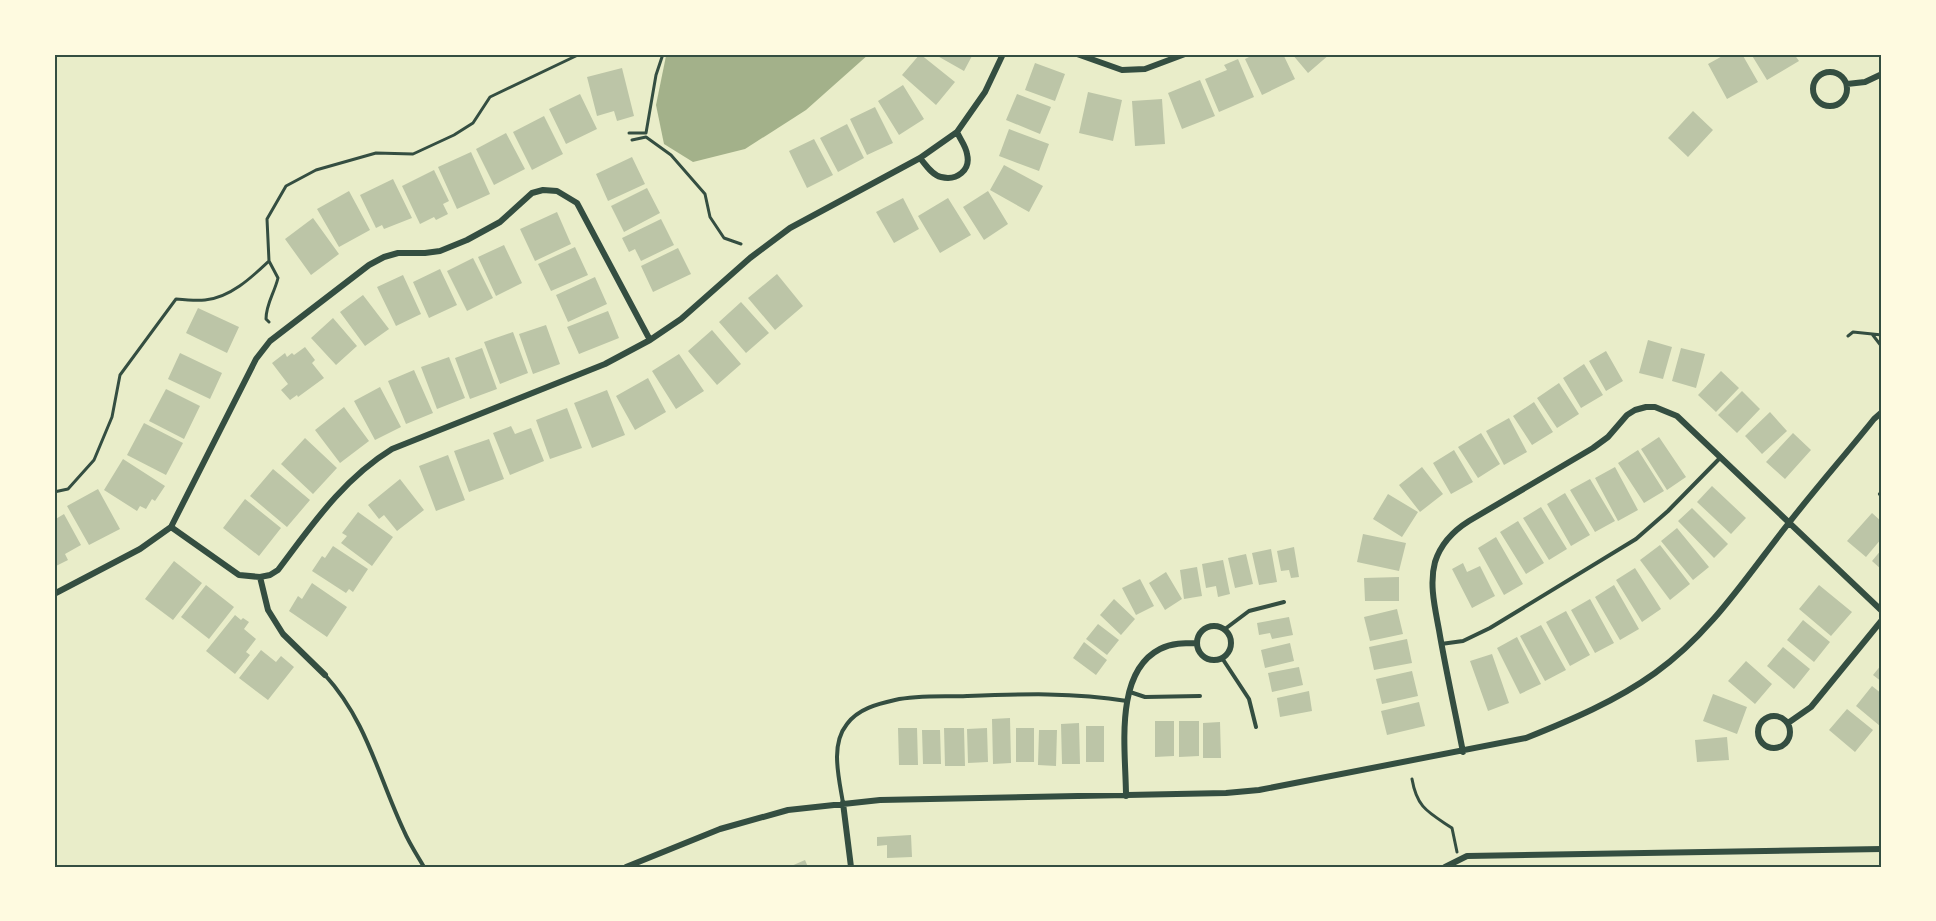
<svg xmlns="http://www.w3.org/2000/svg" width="1936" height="921" font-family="'IBM Plex Sans',sans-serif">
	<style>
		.water { fill: #a3b18a }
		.building { fill: #bcc5a7 }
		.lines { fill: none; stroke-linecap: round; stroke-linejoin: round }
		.path { stroke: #344e41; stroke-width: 3 }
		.service { stroke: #344e41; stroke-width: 4 }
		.minor { stroke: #344e41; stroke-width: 6 }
		.neatline { fill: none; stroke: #344e41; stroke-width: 2 }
	</style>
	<rect width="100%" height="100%" fill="#e9edc9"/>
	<!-- water -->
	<path class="water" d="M669 54H869L806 110 745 149 693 162 664 144 656 105 666 56Z"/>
	<!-- building -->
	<path class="building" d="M920 54 955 82 936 105 902 75Z
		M934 54H973L964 71Z
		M1255 54H1262L1263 57 1269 54H1283L1295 79 1262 95 1245 59Z
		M1292 54H1330L1308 73Z
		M1726 54H1742L1758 82 1727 99 1708 64Z
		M1751 54H1794L1799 61 1767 80Z
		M1238 59 1254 97 1219 112 1205 79 1227 70 1224 65Z
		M1035 63 1065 74 1055 101 1025 90Z
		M622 68 634 116 617 121 614 111 597 116 587 77Z
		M1200 80 1215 116 1182 129 1168 93Z
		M903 85 924 119 899 135 878 101Z
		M1088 92 1122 100 1113 141 1079 133Z
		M580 94 597 129 566 144 549 109Z
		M1017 94 1051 107 1040 134 1006 120Z
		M1162 99 1165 144 1135 146 1132 101Z
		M875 107 893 143 867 155 850 119Z
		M1693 111 1713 130 1688 157 1668 138Z
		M544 116 563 154 532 170 513 132Z
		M847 124 864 158 838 172 820 138Z
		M1009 129 1049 144 1039 171 999 156Z
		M506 133 525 169 494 185 476 149Z
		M814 139 833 175 807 188 789 151Z
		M471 152 490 194 457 209 438 167Z
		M632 157 645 184 608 201 596 174Z
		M1004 165 1043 186 1029 212 990 190Z
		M434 170 449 201 443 204 448 214 436 220 434 217 420 224 402 186Z
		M393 179 412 218 384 229 382 225 376 228 360 195Z
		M647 188 660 213 624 232 611 206Z
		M349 191 370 230 339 247 317 209Z
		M988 191 1008 224 984 240 963 207Z
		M903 198 919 229 894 243 876 212Z
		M948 198 971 235 940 253 918 216Z
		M557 212 571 244 535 261 520 229Z
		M313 218 339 254 311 275 285 239Z
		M661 219 674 245 641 261 635 249 629 252 622 238Z
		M504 245 522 283 496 296 478 257Z
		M575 247 588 275 551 291 538 264Z
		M678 248 691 274 653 292 641 266Z
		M473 258 493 298 467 311 447 271Z
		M440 269 457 305 429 318 413 282Z
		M777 274 803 306 775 330 748 298Z
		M403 275 421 314 396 326 377 287Z
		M595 277 607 304 568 322 556 295Z
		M363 295 389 329 365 346 340 312Z
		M741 302 769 333 746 353 719 322Z
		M198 308 239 327 227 353 186 333Z
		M608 311 619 338 579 354 567 327Z
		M333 318 357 346 336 365 311 338Z
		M546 325 560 364 533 374 519 334Z
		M712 330 741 364 717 385 688 351Z
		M513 332 528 373 500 384 484 342Z
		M1648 340 1672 347 1663 379 1639 373Z
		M305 347 315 360 312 363 324 378 298 397 297 395 290 400 281 390 288 384 272 363 285 353 287 357 292 353 294 355Z
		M482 348 497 389 470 399 455 358Z
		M1681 348 1705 354 1696 388 1672 381Z
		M1606 351 1623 381 1606 391 1589 361Z
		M180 353 222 373 210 399 168 379Z
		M679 354 704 391 676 409 652 371Z
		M449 357 465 398 437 409 421 367Z
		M1584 364 1603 395 1581 408 1563 378Z
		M414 370 433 413 406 424 388 381Z
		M1721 371 1739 388 1716 412 1698 395Z
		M648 378 666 412 635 430 616 396Z
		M1559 383 1579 414 1557 428 1537 398Z
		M380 387 401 427 375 440 354 401Z
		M166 389 200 406 184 439 149 421Z
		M607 390 625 435 592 448 574 403Z
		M1742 391 1760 409 1737 433 1718 415Z
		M1534 402 1553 432 1532 445 1513 416Z
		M344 407 369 441 340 463 315 430Z
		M567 408 582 448 550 459 536 420Z
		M1770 412 1787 431 1762 454 1745 436Z
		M1509 418 1527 452 1504 465 1486 431Z
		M144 423 183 443 166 475 127 455Z
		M511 426 515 434 531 428 544 461 510 475 493 433Z
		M1481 433 1500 464 1478 478 1458 447Z
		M1793 433 1811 450 1785 479 1766 462Z
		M1659 437 1686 477 1667 490 1641 449Z
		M305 438 337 468 313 494 281 464Z
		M489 439 504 479 469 492 454 451Z
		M1454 450 1473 482 1451 494 1433 463Z
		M1638 450 1664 491 1644 503 1618 463Z
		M448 455 465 500 436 511 419 466Z
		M123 459 165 486 155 501 152 499 146 509 140 506 137 511 104 490Z
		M1422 467 1443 494 1420 512 1399 485Z
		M1615 467 1638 510 1618 521 1595 478Z
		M273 469 310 500 287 527 250 496Z
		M400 479 424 510 397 531 384 515 379 519 368 505Z
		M1590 479 1615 521 1595 532 1570 490Z
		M1712 486 1746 518 1731 534 1697 502Z
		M98 489 120 529 89 545 67 506Z
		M1565 493 1590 535 1571 546 1547 504Z
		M1388 494 1418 512 1402 537 1373 519Z
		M245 499 281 528 259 556 223 528Z
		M1541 507 1567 549 1549 560 1523 518Z
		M1692 508 1728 544 1714 558 1678 521Z
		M358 512 393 537 372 566 341 543 347 536 342 533Z
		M1872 513 1882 522V538L1866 557 1847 541Z
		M64 514 81 545 65 554 68 560 54 567V520Z
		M1518 521 1544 563 1526 574 1500 532Z
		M1677 528 1709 567 1693 580 1661 541Z
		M1363 534 1406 543 1399 571 1357 562Z
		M1496 537 1523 584 1504 595 1478 548Z
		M1660 545 1690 584 1670 600 1640 560Z
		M333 546 368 569 353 592 349 589 346 593 312 571 322 556 325 558Z
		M1294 547 1299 577 1291 578 1289 570 1281 571 1277 551Z
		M1271 549 1277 582 1259 585 1252 553Z
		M1882 549V570L1872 561Z
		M1246 554 1253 584 1235 588 1228 558Z
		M1223 560 1230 594 1218 597 1216 586 1206 588 1202 564Z
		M174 561 202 583 173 620 145 599Z
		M1463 563 1467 572 1480 566 1495 596 1472 608 1452 569Z
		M1197 567 1202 596 1184 599 1180 570Z
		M1635 568 1661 609 1642 622 1616 580Z
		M1166 572 1182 599 1165 610 1149 583Z
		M1399 577V601H1365L1364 578Z
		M1140 579 1154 606 1136 615 1122 588Z
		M312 583 347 607 327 637 289 611 298 596 302 599Z
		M206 585 234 607 209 639 181 617Z
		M1614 585 1639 629 1620 640 1595 597Z
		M1819 585 1852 612 1831 636 1799 609Z
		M1114 599 1135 619 1121 635 1100 615Z
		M1590 599 1614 643 1595 653 1571 610Z
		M1397 609 1403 634 1370 641 1364 617Z
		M1566 611 1590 655 1570 666 1546 622Z
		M235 615 241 620 243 618 249 622 244 629 256 639 246 652 250 655 235 674 206 651Z
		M1289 617 1293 635 1272 639 1270 633 1259 635 1257 623Z
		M1803 620 1830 642 1814 662 1787 640Z
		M1098 624 1119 640 1107 655 1086 639Z
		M1541 625 1566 670 1545 681 1520 636Z
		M1517 637 1541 684 1520 694 1497 648Z
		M1407 639 1412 663 1374 670 1369 647Z
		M1084 642 1107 660 1096 675 1073 658Z
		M1290 643 1294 661 1265 668 1261 650Z
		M1783 647 1810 669 1794 689 1767 666Z
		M261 650 276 662 281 656 294 667 268 700 239 678Z
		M1492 654 1509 703 1488 711 1470 661Z
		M1746 661 1772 684 1755 704 1728 681Z
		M1882 664V682L1873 675Z
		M1299 667 1303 685 1272 692 1268 673Z
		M1412 671 1418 696 1382 704 1376 679Z
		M1872 686 1882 694V723L1880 726 1856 706Z
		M1309 691 1312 711 1280 717 1277 698Z
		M1713 694 1747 707 1737 734 1703 721Z
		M1419 702 1425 726 1387 735 1381 711Z
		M1847 709 1873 730 1855 752 1829 730Z
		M1010 718 1011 763 993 764 992 719Z
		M1155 721H1174V756L1155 757Z
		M1179 721H1199V756L1179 757Z
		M1220 722 1221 758H1203V723Z
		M1079 723 1080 764H1062L1061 724Z
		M1086 726H1104V762H1086Z
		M898 728H917L918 765H899Z
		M944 728H964L965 766H945Z
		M987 728 988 762 968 763 967 729Z
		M1016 728H1034V762H1016Z
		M922 730H940L941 764H923Z
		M1039 730H1057L1056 766 1038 765Z
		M1727 737 1729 760 1697 762 1695 740Z
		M911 835 912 857 887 858V845L877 846V837Z
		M805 860 808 867H789Z"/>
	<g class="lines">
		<!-- path -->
		<path class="path" d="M629 133H646L656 75 663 54
			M632 140 646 137 671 155 705 194 710 217 724 238 741 244
			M269 261 278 278C274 294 266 304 266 319L269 322
			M1872 334 1882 347
			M1848 336 1853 332 1882 335
			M54 492 68 489 94 460 112 417 120 375 176 299C186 300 196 301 205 300 230 298 252 277 269 261L267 219 286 186 316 170 376 153 413 154 454 135 473 123 490 97 580 54
			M1412 779C1417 808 1428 812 1452 828L1457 852"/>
		<!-- service -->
		<path class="service" d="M1880 494 1882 496
			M1225 629 1249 611 1284 602
			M1441 644 1463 641 1490 628 1636 539 1668 511 1720 458
			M1222 658 1249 699 1256 727
			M325 675C367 721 378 776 404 831 409 843 417 855 424 867
			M1130 692 1145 697 1200 696
			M843 803C839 778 830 745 847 724 858 709 877 704 895 700 918 695 944 697 967 696 1021 694 1074 692 1127 701"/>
		<!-- minor -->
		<path class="minor" d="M1077 54 1122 70 1145 69 1185 54
			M1813 89a17 17 0 1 1 34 0a17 17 0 1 1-34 0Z
			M1847 84 1865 82 1882 74
			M920 158C926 165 932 175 941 177 957 181 971 170 967 154 966 146 960 139 957 132
			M171 527 239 575 260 577 270 575 278 570C312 525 343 479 392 449L605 364 650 340 681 319 750 258 790 228 920 158 957 132 985 92 1003 54
			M260 577 268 610 283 634 325 675
			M54 594 140 549 171 527 256 359 270 341 369 265 384 257 398 253H425L440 251 467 240 500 222 532 193 543 190 557 191 577 203 650 340
			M1197 643a17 17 0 1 1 34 0a17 17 0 1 1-34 0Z
			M1758 732a16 16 0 1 1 32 0a16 16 0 1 1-32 0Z
			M1788 723 1811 707 1882 620
			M1463 752C1455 711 1446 671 1439 630 1435 608 1429 584 1435 562 1441 543 1453 531 1469 521L1593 448 1608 437 1627 415 1635 410 1646 407H1655L1677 416 1882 611
			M1126 796C1126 752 1113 673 1160 649 1172 643 1184 643 1197 643
			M843 803 851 867
			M626 867 720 829 788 810 880 800 1226 793 1259 790 1526 738C1571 720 1616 701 1655 673 1710 634 1747 576 1788 524 1816 488 1846 454 1874 419L1882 412
			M1445 867 1467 856 1882 849"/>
	</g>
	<!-- border -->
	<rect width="1936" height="921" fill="none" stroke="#fefae0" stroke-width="111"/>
	<rect x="56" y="56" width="1824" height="810" class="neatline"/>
</svg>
